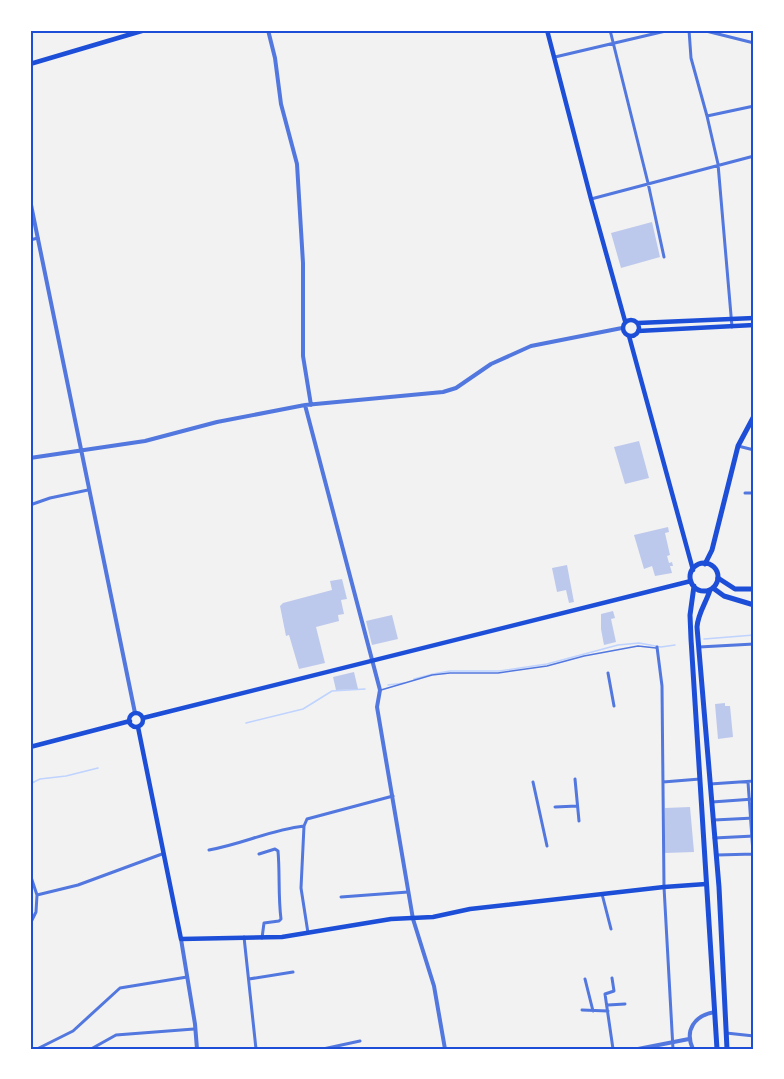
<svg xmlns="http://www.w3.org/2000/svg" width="784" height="1079" font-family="Arial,sans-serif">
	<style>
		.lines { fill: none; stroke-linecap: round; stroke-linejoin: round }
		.stream { stroke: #bfd3fe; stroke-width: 1.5 }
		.building { fill: #bdc9ec }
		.service { stroke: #5277de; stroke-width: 1.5 }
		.minor { stroke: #5277de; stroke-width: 3 }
		.tertiary { stroke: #5277de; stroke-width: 4 }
		.secondary { stroke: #1d4ed8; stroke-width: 4.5 }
		.primary { stroke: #1d4ed8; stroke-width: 5 }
		.trunk { stroke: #1d4ed8; stroke-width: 5 }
		.neatline { fill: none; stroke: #1d4ed8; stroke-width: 2 }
	</style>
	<rect width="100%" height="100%" fill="#f2f2f2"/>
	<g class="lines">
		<!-- stream -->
		<path class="stream" d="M704 639 754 635
			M414 679 433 674 450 671H499L547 664 618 645 639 643 661 647 675 645
			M388 685 404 683
			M246 723 303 709 332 691 365 689
			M30 784 40 779 66 776 98 768"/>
	</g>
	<!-- building -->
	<path class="building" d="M652 222 660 257 621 268 611 233Z
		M639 441 649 478 625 484 614 447Z
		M668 527 669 532 665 533 670 555 667 556 669 563 672 562 673 566H670L672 573 655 576 652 566 644 569 634 535Z
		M567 565 574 602 569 603 566 590 557 592 552 568Z
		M342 579 347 599 341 600 344 614 338 615 339 621 316 627 325 663 299 669 289 635 286 636 280 606 283 603 332 590 330 581Z
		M613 611 615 618 611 619 616 642 604 645 601 629V614Z
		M392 615 398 639 372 645 366 621Z
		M354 672 358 689 336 690 333 677Z
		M725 703V706H730L733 737 718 739 715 704Z
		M690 807 694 852 665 853V808Z"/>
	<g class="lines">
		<!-- service -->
		<path class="service" d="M381 690 432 675 450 673H498L547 666 584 656 638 646 656 648"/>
		<!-- minor -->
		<path class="minor" d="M610 30 648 183 664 257
			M689 30 691 58 707 116 718 164 732 327
			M702 30 754 43
			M555 57 670 30
			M707 116 754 106
			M591 199 754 156
			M30 240 38 238
			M738 446 754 450
			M745 493H754
			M30 505 50 498 88 490
			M657 647 662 686 664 887 673 1049
			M699 647 754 644
			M608 673 614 706
			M575 779 579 821
			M533 782 547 846
			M663 782 700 779
			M748 782 754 867
			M710 784 754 781
			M712 802 754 799
			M555 807 577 806
			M714 820 754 818
			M714 838 754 836
			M209 850C243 844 270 830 304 826
			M259 854 275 849 278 851C280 873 278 896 281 919L279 921 264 923 262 938
			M717 855 754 854
			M30 874 37 895
			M602 894 611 929
			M341 897 408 892
			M30 924 36 912 37 895 78 885 162 854
			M308 933 301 888 304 826 307 819 393 796
			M244 937 256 1049
			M612 978 614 991 605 994 613 1049
			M249 979 293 972
			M585 979 593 1011
			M608 1005 625 1004
			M582 1010 608 1011
			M726 1033 754 1036
			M37 1049 73 1031 120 988 187 977
			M91 1049 116 1035 194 1029
			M323 1049 360 1041"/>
		<!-- tertiary -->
		<path class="tertiary" d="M268 30 275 58 281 104 297 164 303 263V356L311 405
			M30 200 135 713
			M305 405 380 690 377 707 413 919 434 986 445 1049
			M30 458 145 441 217 422 305 405 443 392 456 388 491 364 531 346 622 328
			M181 939 195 1024 197 1049
			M638 1049 689 1039
			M693 1049C684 1030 695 1015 715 1012"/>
		<!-- secondary -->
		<path class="secondary" d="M547 30 591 199 625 321
			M30 64 145 30
			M623 328a8 8 0 1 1 16 0a8 8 0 1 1-16 0Z
			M638 323 754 318
			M638 331 754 325
			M629 336 693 570
			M129 720a7 7 0 1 1 14 0a7 7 0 1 1-14 0Z
			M143 718 691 581
			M138 727 181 939 282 937 391 919 433 917 470 909 664 887 706 884
			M30 747 130 721"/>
		<!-- primary -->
		<path class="primary" d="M718 578 735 589H754
			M713 588 724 596 754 605"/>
		<!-- trunk -->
		<path class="trunk" d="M690 577a14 14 0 1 1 28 0a14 14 0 1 1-28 0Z
			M705 564 712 550 738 446 754 416
			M694 586 690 615 691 639 717 1049
			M710 590C706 603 698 613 697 627L719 887 727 1049"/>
	</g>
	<!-- border -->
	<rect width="784" height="1079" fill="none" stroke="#ffffff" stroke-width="63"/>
	<rect x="32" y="32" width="720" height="1016" class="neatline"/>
</svg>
